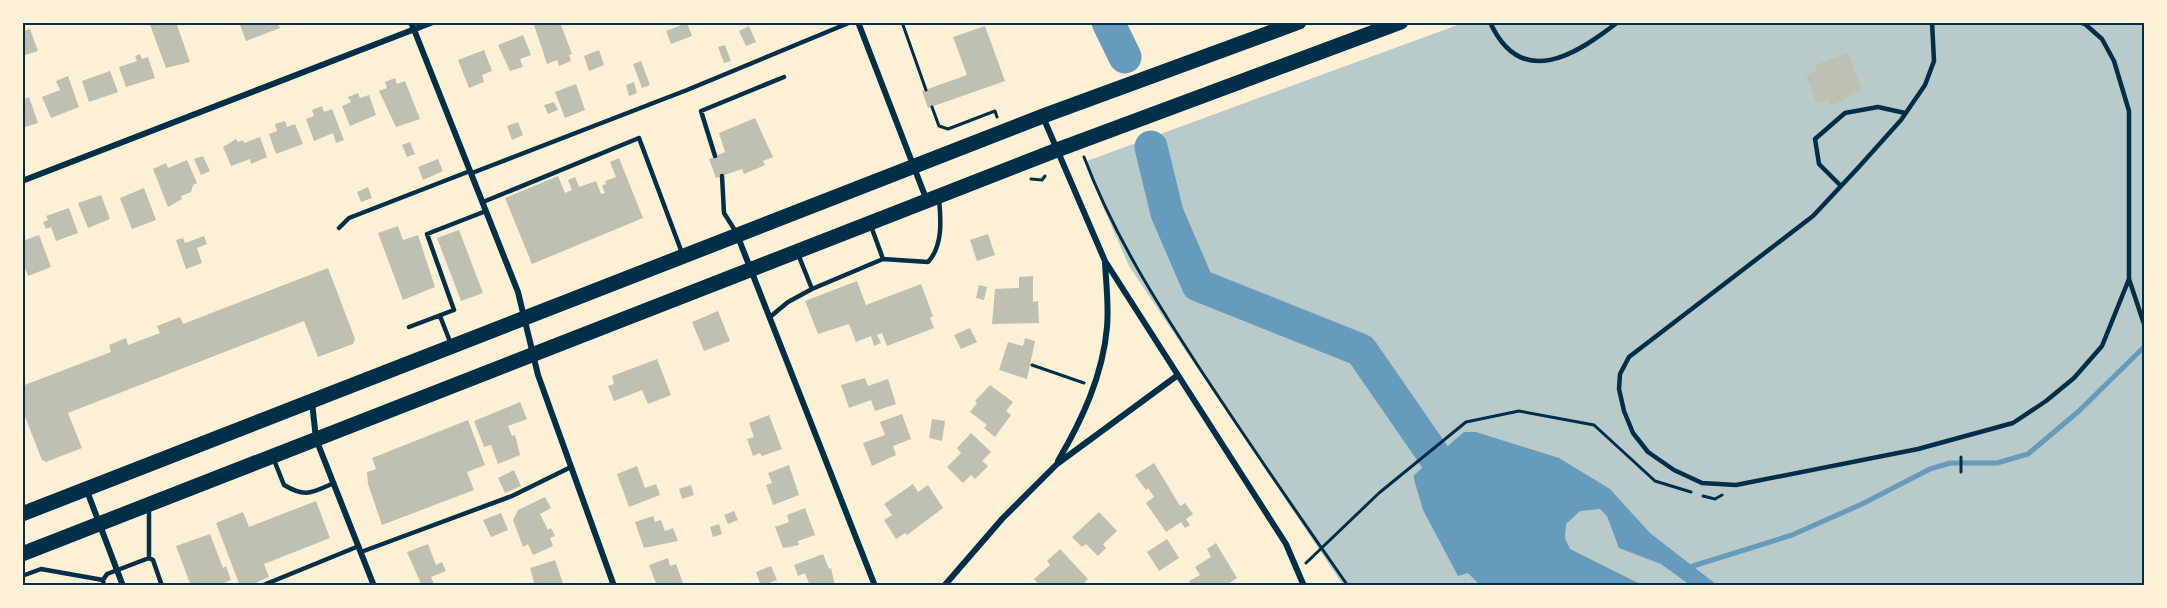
<svg xmlns="http://www.w3.org/2000/svg" width="2167" height="608" font-family="'Space Grotesk',sans-serif">
	<style>
		.green { fill: #b9caca }
		.water { fill: #669bbc }
		.lines { fill: none; stroke-linecap: round; stroke-linejoin: round }
		.stream { stroke: #669bbc; stroke-width: 5 }
		.river { stroke: #669bbc; stroke-width: 33 }
		.building { fill: #bec0b2 }
		.path { stroke: #003049; stroke-width: 3 }
		.service { stroke: #003049; stroke-width: 4.5 }
		.minor { stroke: #003049; stroke-width: 6 }
		.primary { stroke: #003049; stroke-width: 15 }
		.neatline { fill: none; stroke: #003049; stroke-width: 2 }
	</style>
	<rect width="100%" height="100%" fill="#fdf0d5"/>
	<!-- green -->
	<path class="green" d="M1463 23H2144V585H1343L1129 266 1101 202 1087 161Z"/>
	<!-- water -->
	<path class="water" d="M1464 432H1476L1559 458 1610 489 1650 533 1717 585H1690L1661 564 1619 548 1607 516 1600 509 1580 511 1566 524 1565 538 1570 549 1642 585H1480L1468 573 1458 576 1423 510 1414 479V475Z"/>
	<g class="lines">
		<!-- stream -->
		<path class="stream" d="M1693 566 1792 535 1862 504 1930 469 1950 463H1997L2028 454 2079 411 2144 347"/>
		<!-- river -->
		<path class="river" d="M1108 22 1125 57
			M1151 147 1167 213 1198 285 1361 350 1435 457"/>
	</g>
	<!-- building -->
	<path class="building" d="M149 22H176L190 62 166 68Z
		M239 22H277L280 28 246 41Z
		M533 22H560L572 54 569 55 571 61 559 66 557 60 547 64Z
		M687 23 692 36 671 44 666 31Z
		M749 26 756 42 746 46 739 31Z
		M985 26 1005 81 928 108 922 91 967 75 953 37Z
		M30 29 38 51 22 56V31Z
		M523 35 531 55 520 59 523 67 510 71 498 45Z
		M725 45 731 61 724 63 718 47Z
		M484 50 492 71 482 75 484 82 469 88 458 60Z
		M599 50 604 65 589 71 584 56Z
		M1848 53 1862 90 1831 106 1829 99 1817 104 1806 75 1817 71 1815 65Z
		M140 54 142 59 148 57 155 78 126 87 119 67 137 61 135 56Z
		M641 61 650 85 642 88 633 64Z
		M110 71 118 92 89 102 82 81Z
		M68 76 79 107 51 118 42 97 60 90 56 81Z
		M395 78 397 84 405 81 420 119 396 127 379 91 387 88 385 82Z
		M634 82 637 93 629 96 626 85Z
		M576 84 585 110 565 118 555 92Z
		M358 93 360 98 369 95 376 115 350 126 342 106 351 102 348 97Z
		M29 97 38 123 22 128V100Z
		M554 102 558 110 548 114 544 105Z
		M322 106 324 112 332 109 344 140 336 143 333 133 314 141 306 119 314 116 312 110Z
		M755 118 773 157 763 161 765 165 744 174 742 169 716 178 709 159 725 152 719 133Z
		M285 121 287 127 295 124 303 144 276 154 269 134 277 131 275 124Z
		M518 122 523 135 512 140 507 126Z
		M260 137 267 157 251 164 250 159 231 166 223 147 236 139 238 142 243 140 244 143Z
		M410 142 415 154 407 157 402 145Z
		M203 156 210 171 201 175 194 159Z
		M619 158 643 218 532 264 505 198 558 176 565 193 572 190 568 180 575 177 579 187 596 181 601 194 605 193 602 186 606 184 605 181 616 177 610 162Z
		M438 159 443 171 423 180 418 167Z
		M187 160 197 183 193 185 191 192 181 196 182 199 168 207 153 169 166 163 168 168Z
		M368 187 372 198 361 202 357 192Z
		M144 188 156 220 132 229 120 198Z
		M101 195 110 219 88 228 78 203Z
		M69 208 78 233 56 241 51 227 46 229 43 222 48 220 46 216Z
		M398 226 403 240 418 235 435 287 403 300 378 233Z
		M459 230 483 293 461 301 437 238Z
		M988 234 995 255 977 261 970 240Z
		M39 235 51 267 28 276 22 260V241Z
		M204 236 207 244 197 248 202 263 186 269 176 240 183 238 185 243Z
		M328 268 355 339 353 344 318 357 304 321 68 413 82 448 46 462 42 460 22 409V386L111 352 109 345 126 338 128 345 160 333 157 326 180 317 183 324Z
		M1033 276V302L1038 301 1039 323 992 324 995 289 1019 288V277Z
		M857 281 866 305 921 284 933 316 930 318 934 328 887 346 882 333 877 335 881 343 874 346 871 336 856 342 849 324 818 334 805 301Z
		M979 285 987 287 984 300 976 298Z
		M718 311 730 341 704 351 692 322Z
		M970 328 977 342 961 349 954 335Z
		M1025 338 1035 341 1027 379 999 370 1008 342 1023 346Z
		M657 359 671 395 648 404 642 390 614 401 608 386 614 384 612 376Z
		M865 378 868 386 888 379 896 404 875 411 871 400 849 408 841 385Z
		M990 385 1013 402 1006 411 1011 415 995 437 984 428 987 425 970 412 977 403 975 401Z
		M520 402 527 419 508 426 512 436 515 435 520 455 498 464 491 445 484 447 474 421Z
		M902 414 911 439 893 446 896 455 872 466 863 443 885 435 880 422Z
		M769 415 782 449 762 456 760 453 753 456 747 439 754 437 749 423Z
		M932 419 945 421 942 441 929 438Z
		M468 420 485 465 467 472 474 490 382 525 368 484 367 472 376 469 372 458Z
		M971 433 991 452 982 461 988 466 975 479 971 475 963 483 947 467 961 453 957 448Z
		M1154 463 1180 506 1185 503 1193 514 1186 519 1190 525 1185 528 1181 522 1166 532 1146 503 1154 497 1148 488 1146 490 1135 475Z
		M789 465 799 495 773 505 766 485 772 483 768 473Z
		M637 466 645 488 656 484 660 495 629 507 617 474Z
		M514 470 521 486 505 493 498 478Z
		M913 484 918 492 928 485 943 508 907 535 905 533 896 539 884 520 892 515 884 504Z
		M691 485 694 495 682 499 679 489Z
		M545 497 551 508 540 514 548 530 551 528 555 536 550 538 553 546 533 555 528 544 523 547 513 520 518 510Z
		M316 501 330 538 264 564 269 577 249 586H240L216 523 243 512 249 527Z
		M805 508 815 535 798 541 799 545 783 548 775 527 789 522 787 515Z
		M734 511 738 520 728 524 724 515Z
		M1099 512 1117 531 1103 544 1106 548 1098 556 1086 544 1082 547 1072 537Z
		M501 513 508 530 491 537 483 520Z
		M653 516 655 522 661 520 665 531 673 528 678 541 644 548 635 522Z
		M719 524 722 534 713 537 710 527Z
		M210 534 223 568 226 566 231 580 216 586H191L176 546Z
		M1167 539 1179 558 1159 571 1147 552Z
		M1216 543 1237 578 1225 586H1192L1189 581 1200 575 1195 567 1211 557 1207 549Z
		M428 544 436 565 442 562 446 571 431 577 434 584 422 586 407 552Z
		M1060 549 1088 579 1081 586H1040L1034 579 1050 565 1047 561Z
		M823 554 829 569 831 568 835 586H810L805 573 798 576 794 565Z
		M668 558 670 566 676 564 684 586H657L649 565Z
		M555 560 564 586H535L530 568Z
		M771 566 777 580 761 586 756 572Z"/>
	<g class="lines">
		<!-- path -->
		<path class="path" d="M902 22 926 90
			M932 107 939 126 948 129 995 111 997 117
			M1084 157C1114 236 1158 305 1204 375 1251 446 1299 516 1348 586
			M1031 179 1042 180 1045 176
			M1032 365 1084 383
			M1961 457V472
			M1703 496 1715 499 1722 495
			M1306 563 1379 493 1466 422 1519 411 1594 425 1655 481 1691 492"/>
		<!-- service -->
		<path class="service" d="M1490 22C1521 91 1577 54 1618 22
			M1932 22 1934 61 1925 85 1901 120 1857 169 1813 216 1629 357 1620 374 1619 389 1624 411 1633 433 1648 452 1674 470 1702 483 1736 485 1918 449 2013 423 2046 401 2074 378 2102 346 2129 279
			M2079 22 2085 24 2102 39 2114 61 2129 111V279L2144 324
			M715 156 701 111 784 77
			M472 173 687 90 851 22
			M722 176 724 213 736 232
			M1841 186 1819 164 1815 139 1845 113 1878 107 1905 113
			M483 202 639 138 682 253
			M339 228 349 218 470 171
			M798 254 812 289 883 259 871 226
			M883 259 928 262C943 246 941 220 939 199
			M440 316 451 344
			M770 317 788 302 812 289
			M409 327 454 310 427 234 486 211
			M274 460 284 485C306 498 311 493 334 483
			M149 507V558
			M361 552 512 496 571 467
			M22 576 41 569 103 580
			M104 586 103 580 107 574 149 558 153 560 162 586
			M261 586 359 546"/>
		<!-- minor -->
		<path class="minor" d="M411 22 518 292 538 375 614 586
			M858 22 927 201
			M1043 117 1105 261 1286 544 1304 586
			M22 181 433 22
			M738 237 875 586
			M312 402 316 439 374 586
			M1058 461C1082 420 1103 375 1107 327 1109 306 1106 283 1105 262
			M87 491 123 586
			M944 586 1002 519 1057 464 1178 375"/>
		<!-- primary -->
		<path class="primary" d="M22 514 1043 116 1299 22
			M22 554 1057 150 1401 22"/>
	</g>
	<!-- border -->
	<rect width="2167" height="608" fill="none" stroke="#fdf0d5" stroke-width="48"/>
	<rect x="24" y="24" width="2119" height="560" class="neatline"/>
</svg>
